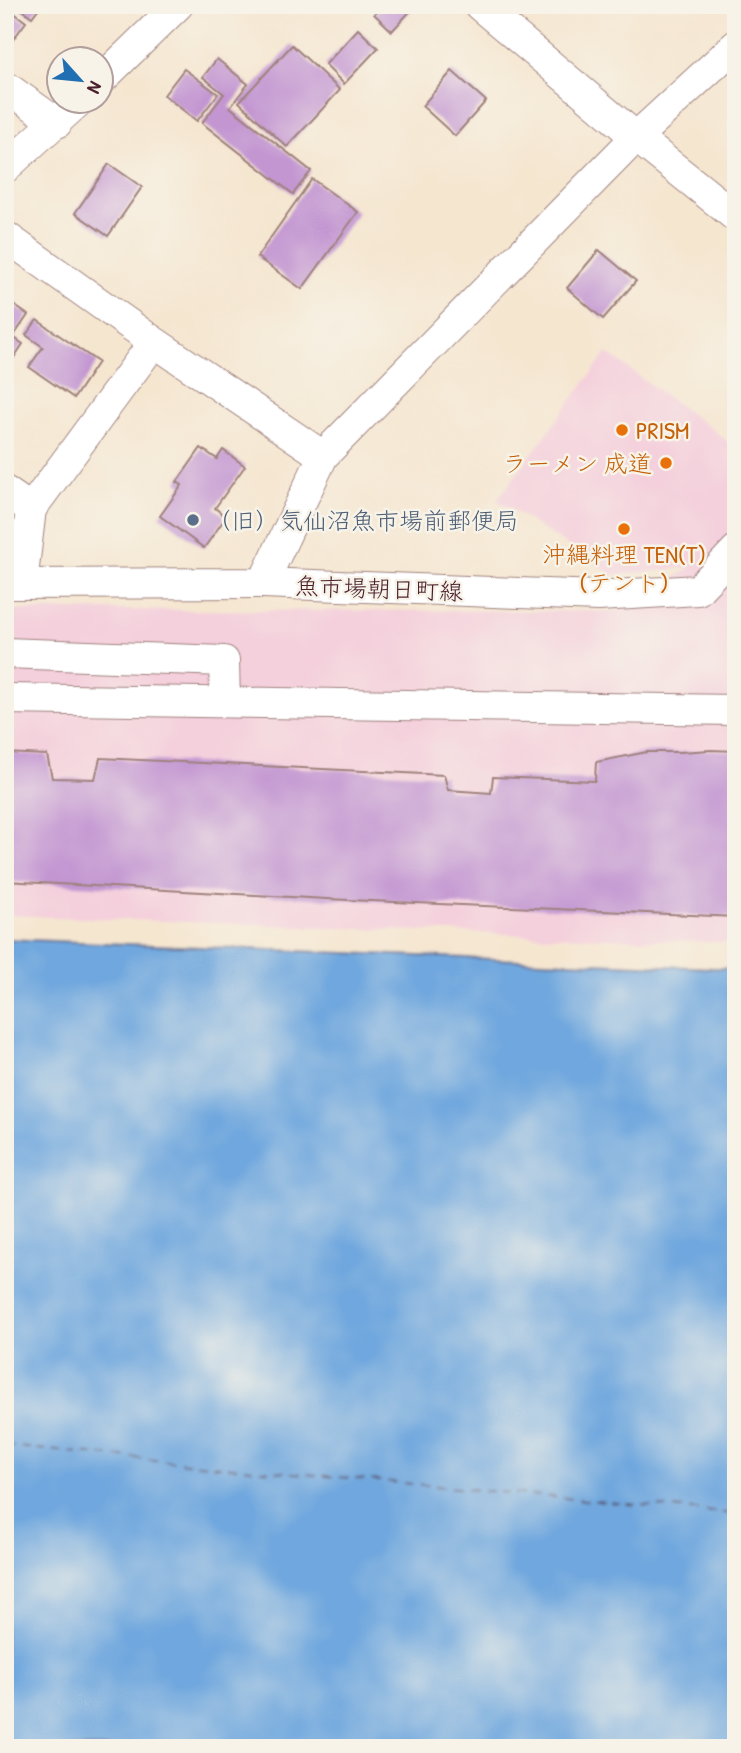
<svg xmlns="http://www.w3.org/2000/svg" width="741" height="1753" font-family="'Patrick Hand','Klee One',sans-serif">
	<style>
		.built { fill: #f4cfdc }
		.water { fill: #6fa7de; stroke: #5c6384; stroke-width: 2 }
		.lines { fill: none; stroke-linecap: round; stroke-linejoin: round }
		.ferry { stroke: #574f6a; stroke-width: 2; stroke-dasharray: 9 7; stroke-linecap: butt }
		.building { fill: #c396d2 }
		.minor-casing { stroke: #a0827e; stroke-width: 32 }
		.minor { stroke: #fff; stroke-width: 30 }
		.food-dot { fill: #e8710a; stroke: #f7f3e8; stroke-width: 2.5 }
		.service-dot { fill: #5c6f8a; stroke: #f7f3e8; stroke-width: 2.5 }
		.labels { text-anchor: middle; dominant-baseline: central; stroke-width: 5; stroke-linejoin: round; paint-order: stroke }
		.food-label { font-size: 24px; fill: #c56008; stroke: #f7f3e8; text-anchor: start }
		.service-label { font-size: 24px; fill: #4e5e75; stroke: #f7f3e8; text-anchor: start }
		.street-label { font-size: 24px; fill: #4a1f2b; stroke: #f7f3e8 }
	</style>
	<rect width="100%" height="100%" fill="#f7f3e8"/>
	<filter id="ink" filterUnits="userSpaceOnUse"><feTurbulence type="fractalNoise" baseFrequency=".0143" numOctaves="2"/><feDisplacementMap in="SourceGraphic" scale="14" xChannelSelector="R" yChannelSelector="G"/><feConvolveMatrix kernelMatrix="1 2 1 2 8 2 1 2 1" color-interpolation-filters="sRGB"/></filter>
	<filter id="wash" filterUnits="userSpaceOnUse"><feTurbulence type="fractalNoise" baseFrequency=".00686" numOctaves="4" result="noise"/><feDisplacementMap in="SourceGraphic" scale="28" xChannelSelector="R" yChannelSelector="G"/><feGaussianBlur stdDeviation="1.57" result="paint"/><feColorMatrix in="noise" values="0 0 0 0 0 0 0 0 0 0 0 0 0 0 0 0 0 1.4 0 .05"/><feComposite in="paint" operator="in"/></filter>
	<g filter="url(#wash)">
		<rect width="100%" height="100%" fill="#f5e6d0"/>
		<!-- built -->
		<path class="built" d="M607 353 736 447V943L5 915V610L616 611 693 567 613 575 497 500Z"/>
		<!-- water -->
		<path class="water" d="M5 939 736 969V1748H5Z"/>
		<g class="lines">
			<!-- ferry -->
			<path class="ferry" d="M5 1446 736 1514"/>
		</g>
		<g id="blocks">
			<!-- building -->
			<path class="building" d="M16 5H41L32 17Z
				M382 5H416L392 31 374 14Z
				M5 6 26 22 9 45 5 42Z
				M358 29 378 48 344 84 325 65Z
				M292 45 340 90 287 147 239 102Z
				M217 59 248 84 230 107 311 171 293 194 202 123 224 94 203 77Z
				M184 69 218 94 197 121 164 95Z
				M452 71 486 101 455 136 422 106Z
				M109 164 142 187 108 236 75 213Z
				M312 179 358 212 302 289 257 257Z
				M599 250 636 281 603 319 567 288Z
				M5 299 28 315 13 337 23 344 13 359 5 354Z
				M37 320 98 362 74 398 29 367 43 347 26 335Z
				M201 448 217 459 223 450 245 466 215 508 226 517 204 548 160 516 182 485 177 482Z
				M711 750 736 751V917L327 899 5 881V753L47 755 52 778 95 779 100 758 444 775 448 790 491 793 493 777 595 781 596 762 647 752H680Z"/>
		</g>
	</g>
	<g filter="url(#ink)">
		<use href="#blocks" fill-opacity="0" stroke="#a0827e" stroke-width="2"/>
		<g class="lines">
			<!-- minor casing -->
			<g class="minor-casing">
				<path id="minor" d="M479 5 636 137 736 217
					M102 79 178 5
					M5 86 57 123
					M5 168 78 102
					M5 236 147 337 323 456
					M5 491 31 509 22 584
					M31 509 154 342
					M263 583 323 456 636 137 736 45
					M5 584 263 583 598 596 698 590 736 550
					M5 653 224 661 225 702
					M5 699 736 710"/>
			</g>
			<!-- minor -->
			<use href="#minor" class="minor"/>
		</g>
	</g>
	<!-- markers -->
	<g class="food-dot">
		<circle cx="622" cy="430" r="7"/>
		<circle cx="666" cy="463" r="7"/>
		<circle cx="624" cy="529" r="7"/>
	</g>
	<circle class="service-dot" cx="193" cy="520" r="7"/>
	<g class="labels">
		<!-- food labels -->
		<g class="food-label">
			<text x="636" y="430">PRISM</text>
			<text x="652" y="463" text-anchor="end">ラーメン 成道</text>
			<text x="624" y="554" text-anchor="middle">沖縄料理 TEN(T)<tspan x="624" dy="28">(テント)</tspan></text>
		</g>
		<!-- service labels -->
		<g class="service-label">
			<text x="207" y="520">（旧）気仙沼魚市場前郵便局</text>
		</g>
		<!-- street labels -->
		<g class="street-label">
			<text transform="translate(379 588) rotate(2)">魚市場朝日町線</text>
		</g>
	</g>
	<!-- margin -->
	<rect width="741" height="1753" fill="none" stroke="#f7f3e8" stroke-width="28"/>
	<!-- north arrow -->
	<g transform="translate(80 80) rotate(117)"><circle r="33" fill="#f7f3e8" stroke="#b29e9c" stroke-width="2"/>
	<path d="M0-5L12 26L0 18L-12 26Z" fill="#1f6fb2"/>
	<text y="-10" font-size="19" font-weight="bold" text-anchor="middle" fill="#4a1f2b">N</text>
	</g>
</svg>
